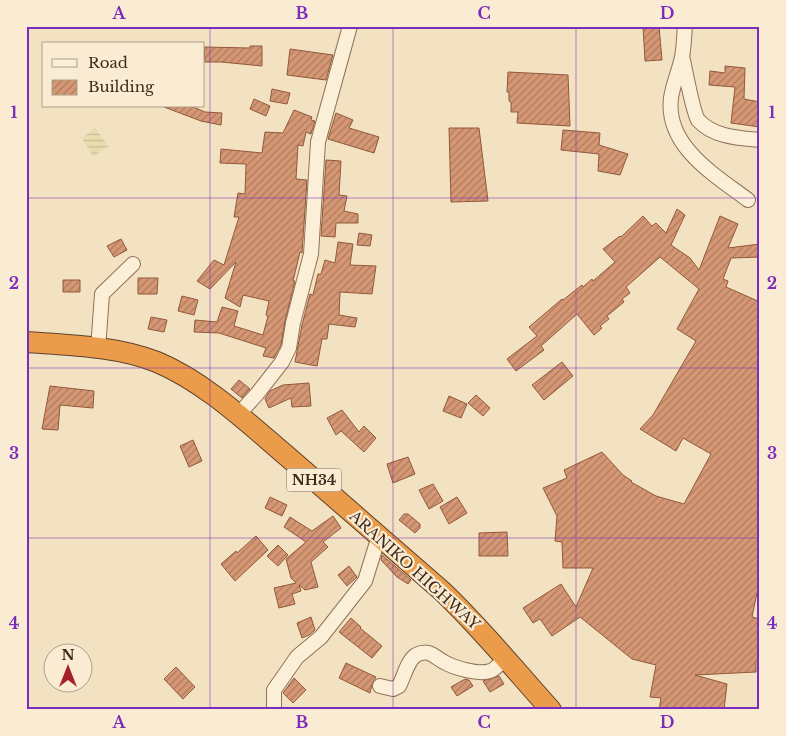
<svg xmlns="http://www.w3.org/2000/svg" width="786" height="736" font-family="'Libre Baskerville',serif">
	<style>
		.farmland { fill: url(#farmland-rules) }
		.building { fill: url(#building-hatch); stroke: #91583a }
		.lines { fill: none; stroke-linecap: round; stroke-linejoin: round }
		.minor-casing { stroke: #8f7257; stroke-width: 16 }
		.highway-casing { stroke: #5d402c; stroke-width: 22 }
		.minor { stroke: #fcefd7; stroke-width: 14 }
		.highway { stroke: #eb9c4a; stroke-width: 20 }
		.grid { fill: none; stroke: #7b2cbf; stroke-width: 1; stroke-opacity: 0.55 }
		.labels { text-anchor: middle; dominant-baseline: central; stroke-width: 4.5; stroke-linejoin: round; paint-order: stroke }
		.shield { fill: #f9ecd3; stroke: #756554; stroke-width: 1 }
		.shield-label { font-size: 14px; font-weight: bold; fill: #3d2b1d }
		.street-label { font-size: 15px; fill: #3d2b1d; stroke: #f9ecd3 }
		.neatline { fill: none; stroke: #7b2cbf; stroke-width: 2 }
		.grid-label { font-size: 16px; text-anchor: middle; font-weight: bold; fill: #7b2cbf }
	</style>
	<defs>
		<pattern id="farmland-rules" width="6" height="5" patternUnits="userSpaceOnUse" patternTransform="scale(1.25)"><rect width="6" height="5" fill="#e9ddaf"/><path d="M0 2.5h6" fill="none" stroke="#c9be96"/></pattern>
		<pattern id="building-hatch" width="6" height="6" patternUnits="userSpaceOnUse" patternTransform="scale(1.25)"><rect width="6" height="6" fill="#d59774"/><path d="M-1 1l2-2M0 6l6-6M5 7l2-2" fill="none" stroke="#ae7b5f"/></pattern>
	</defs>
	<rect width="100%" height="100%" fill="#f3e2c2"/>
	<!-- farmland -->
	<path class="farmland" d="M95 128 109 146 93 157 82 138Z"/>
	<!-- building -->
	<path class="building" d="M643 26H659L662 60 645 61Z
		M250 46H262V66L221 62H205L204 47 250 48Z
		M290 49 333 55 326 80 287 75Z
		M725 66 745 68 744 99 760 102V127L731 123 735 87 709 85 710 71 725 73Z
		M508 72 568 75 570 126 517 123 518 112H511V102L509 101V92H507Z
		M272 89 290 93 287 104 270 101Z
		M254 99 270 106 266 116 250 109Z
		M191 106 205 112 222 113 221 125 201 121 164 107Z
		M294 110 312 117 311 120 315 121 311 134 306 132 303 146 298 145 296 179 307 180 302 253 300 252 293 281H295L285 321 281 345 274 358 263 356 266 348 219 333 194 332 195 320 217 322 222 307 238 311 234 326 263 335 268 316 266 315 269 301 243 295 240 307 225 298 236 262 210 289 197 281 214 260 224 265 239 217H234L238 193 245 194 246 164 220 163 221 149 262 153 265 132 283 133Z
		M336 113 353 120 349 128 379 137 374 153 328 139Z
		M449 128H479L488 201 451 202Z
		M563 130 600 133 599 145 628 154 620 175 598 171 599 154 561 150Z
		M326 160 341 161 339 195 347 196 344 211 358 214V223H336L335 237 321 236Z
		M677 209 685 215 671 245 690 258 699 270 720 216 738 224 728 248 760 244V257L731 258 723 279 728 281 726 287 760 302V594L757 593 752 617 760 619V660H756V672L695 675 727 684 724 710H659L661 698 650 697 656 665 632 659 580 617 552 636 540 619 533 623 523 608 561 584 576 607 593 568H563L562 542 555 541 557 516 543 488 567 478 564 470 602 452 623 475 632 481 631 482 656 496 684 504 711 454 683 438 676 451 640 429 653 415 696 341 677 329 699 289 660 257 626 287 630 293 622 299 624 302 607 316 609 319 600 326 602 328 594 335 577 314 541 346 544 350 516 371 507 359 537 336 529 327 562 299 563 300 582 285 583 287 592 279 593 281 615 262 603 249 620 236 621 237 643 216 652 226 656 223 666 233Z
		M359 233 372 235 370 246 357 245Z
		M121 239 127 250 114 257 107 246Z
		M338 242 353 244 350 265 376 266 372 294 340 292 339 315 357 318 355 327 329 324 327 339H322L317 366 295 362 302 325 310 294 313 295 318 274H321L325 260 335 263Z
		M138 278H158L157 294H138Z
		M63 280H80V292H63Z
		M182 296 198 300 194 315 178 311Z
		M151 317 167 320 164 332 148 329Z
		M562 362 573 376 544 400 532 385Z
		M239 380 250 389 242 398 231 389Z
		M309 383 311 406 292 407 291 398 269 408 265 399 270 391 283 385Z
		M50 386 94 391 93 408 60 405 58 430 42 429Z
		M476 395 490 408 483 416 468 403Z
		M449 396 467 404 461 418 443 411Z
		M342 410 359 432 364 426 376 438 364 452 341 431 336 435 327 418Z
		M193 440 202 461 189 467 180 446Z
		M408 457 415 474 393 483 387 464Z
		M433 484 443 501 429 509 419 490Z
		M270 497 287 505 282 516 265 508Z
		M457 497 467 513 449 524 440 507Z
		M404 514H408L420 524V528L415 533 399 520Z
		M333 516 341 528 323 542 328 547 311 562 318 587 305 590 299 585 301 591 292 594 295 604 279 608 274 588 296 583 291 578 286 559 306 542 284 527 290 517 312 531Z
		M507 532 508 556H479V533Z
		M256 536 268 550 235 581 221 564 236 551 237 553Z
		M278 545 288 555 278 566 267 556Z
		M382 555 411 580 408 584 397 577 381 560Z
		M349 566 357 577 347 586 338 575Z
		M311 617 315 630 309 635 302 638 297 623Z
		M351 618 361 627 360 628 382 646 372 658 339 632Z
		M346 663 376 677 372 684 370 693 339 678Z
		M176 667 195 687 183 699 164 679Z
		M499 676 504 684 490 692 483 681Z
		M294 678 306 690 293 703 283 693Z
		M465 679 469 680 473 686 457 696 451 687Z"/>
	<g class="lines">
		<!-- minor casing -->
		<g class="minor-casing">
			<path id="minor" d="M685 26C684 36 684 47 682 57 679 71 673 84 671 98 665 146 715 175 748 200
				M683 60C685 70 694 114 698 120 713 137 739 138 760 140
				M98 349 102 294 133 264
				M238 415 257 394 282 362 289 348 293 323 311 254 318 142 350 26
				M380 686 393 689 399 686C404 677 407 661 416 655 429 648 434 657 444 662 454 668 479 675 490 671 495 670 500 663 505 659
				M274 710V690L297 657 321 637 365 581 379 536"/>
		</g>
		<!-- highway casing -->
		<g class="highway-casing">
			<path id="highway" d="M26 342C68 345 118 346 157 362 205 382 249 424 288 457 339 502 391 546 442 591 481 628 515 670 551 710"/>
		</g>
		<!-- minor -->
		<use href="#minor" class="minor"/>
		<!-- highway -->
		<use href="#highway" class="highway"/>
	</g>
	<!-- grid -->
	<path class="grid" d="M210 26V710M393 26V710M576 26V710M26 198H760M26 368H760M26 538H760"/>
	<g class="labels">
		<!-- shield labels -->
		<rect class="shield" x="286.5" y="468.5" width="55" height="23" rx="4"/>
		<g class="shield-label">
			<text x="314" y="480">NH34</text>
		</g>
		<!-- street labels -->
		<g class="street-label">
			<text transform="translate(415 570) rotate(42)">ARANIKO HIGHWAY</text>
		</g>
	</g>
	<!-- border -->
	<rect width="786" height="736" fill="none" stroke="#f9ecd3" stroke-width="55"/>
	<!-- legend -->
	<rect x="42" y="42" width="162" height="65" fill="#f9ecd3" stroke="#ae9f8a"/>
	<rect x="52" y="59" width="25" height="8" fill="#fcefd7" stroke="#ae9f8a"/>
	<text x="88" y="68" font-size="15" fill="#3d2b1d">Road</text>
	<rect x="52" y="80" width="25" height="15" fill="url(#building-hatch)" stroke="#ae9f8a"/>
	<text x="88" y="92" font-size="15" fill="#3d2b1d">Building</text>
	<!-- north arrow -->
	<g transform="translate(68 668)"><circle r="24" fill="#f9ecd3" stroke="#ae9f8a"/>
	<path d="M0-4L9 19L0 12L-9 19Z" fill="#a52028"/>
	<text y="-8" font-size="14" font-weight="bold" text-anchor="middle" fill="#3d2b1d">N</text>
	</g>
	<rect x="28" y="28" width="730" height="680" class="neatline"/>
	<g class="grid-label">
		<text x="119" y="19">A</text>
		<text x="302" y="19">B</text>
		<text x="484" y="19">C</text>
		<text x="667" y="19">D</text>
		<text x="14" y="118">1</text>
		<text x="772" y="118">1</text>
		<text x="14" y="289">2</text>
		<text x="772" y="289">2</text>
		<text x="14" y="459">3</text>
		<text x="772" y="459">3</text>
		<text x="14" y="629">4</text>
		<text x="772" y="629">4</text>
		<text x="119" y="728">A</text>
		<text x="302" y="728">B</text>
		<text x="484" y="728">C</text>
		<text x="667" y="728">D</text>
	</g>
</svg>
